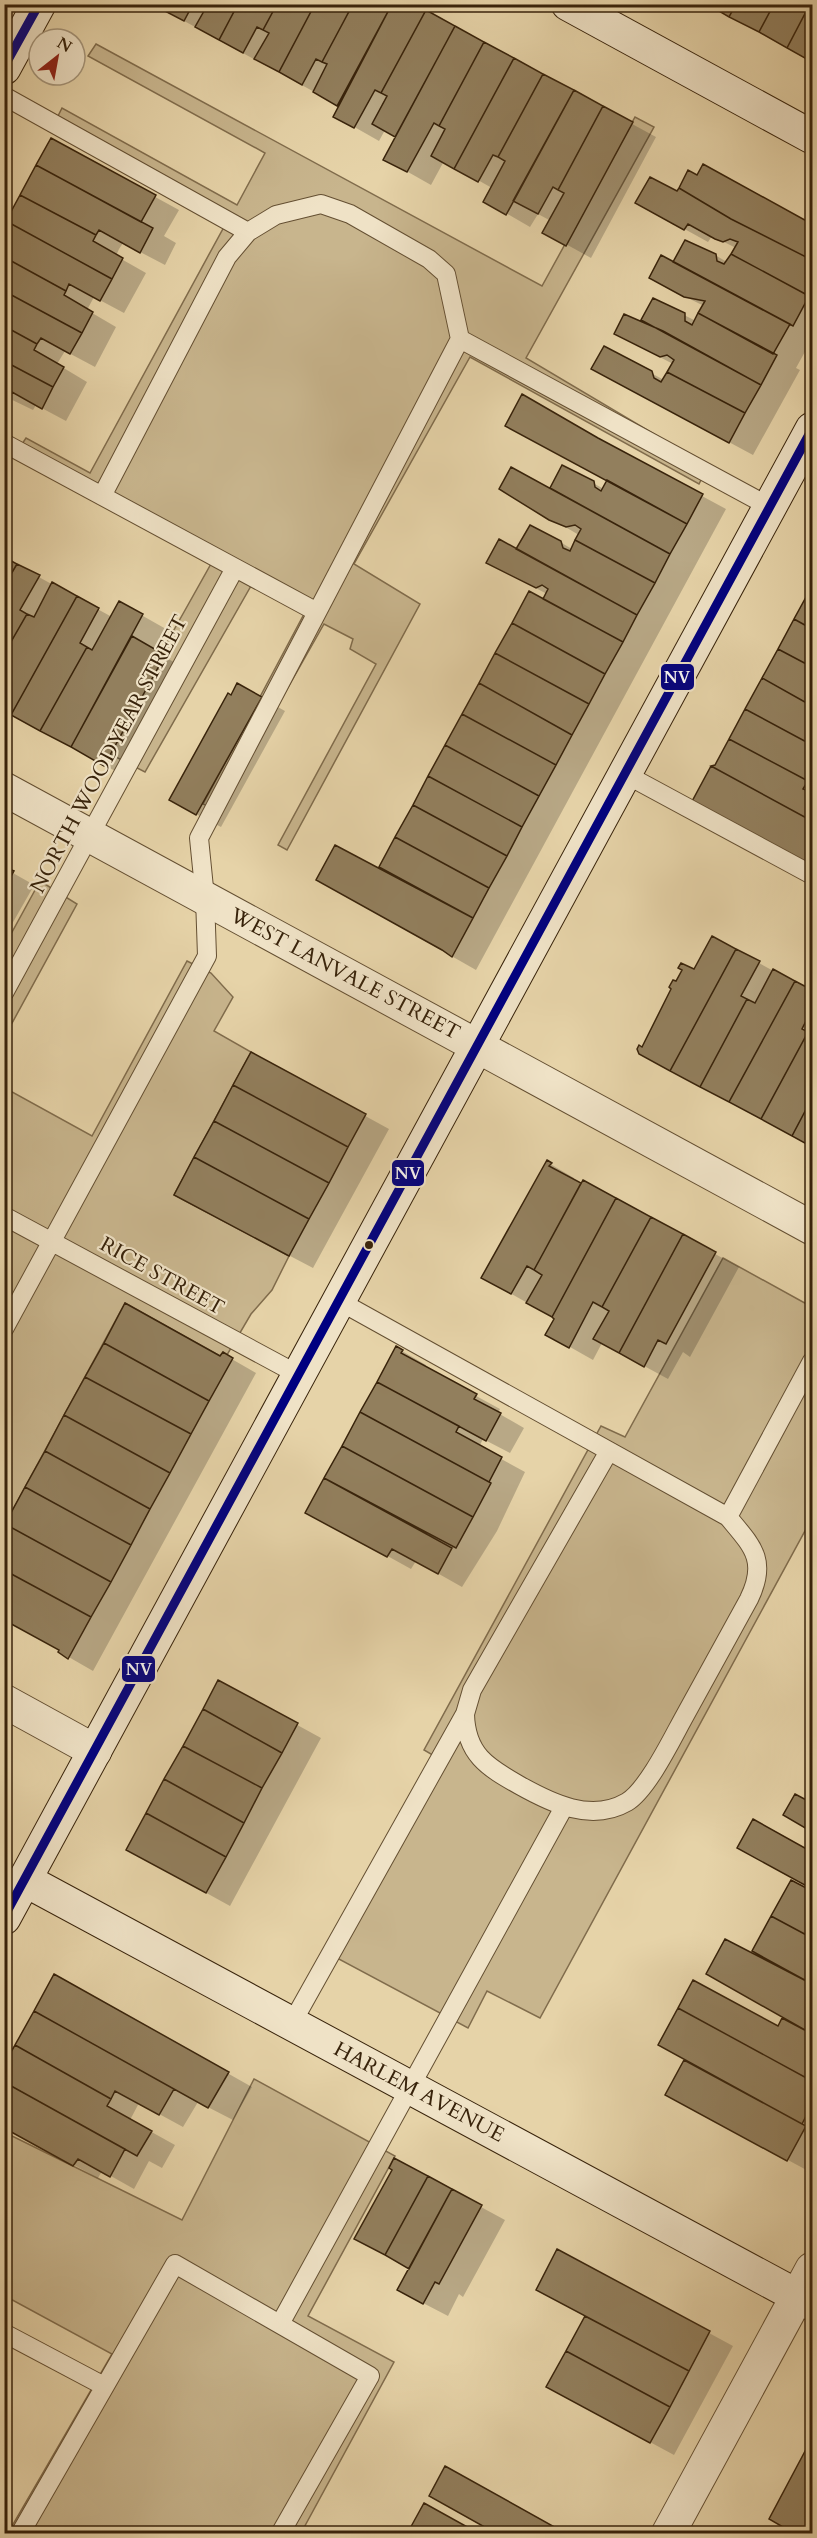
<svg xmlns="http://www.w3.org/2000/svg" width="817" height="2538" font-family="Cardo,serif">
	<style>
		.green { fill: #c8b58d; stroke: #806c4c; stroke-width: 1.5 }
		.shadow { fill: #0003 }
		.building { fill: #927f5d; stroke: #38230b; stroke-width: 1.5 }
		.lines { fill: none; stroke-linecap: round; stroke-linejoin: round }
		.lane-casing { stroke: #644f32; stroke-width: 20 }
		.street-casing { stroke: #644f32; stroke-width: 35 }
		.secondary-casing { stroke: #38230b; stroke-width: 35 }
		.lane { stroke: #efe2c6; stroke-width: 18 }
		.street { stroke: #efe2c6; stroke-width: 33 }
		.secondary { stroke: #efe2c6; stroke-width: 33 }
		.bus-1-casing { stroke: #efe2c6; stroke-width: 14 }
		.bus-1 { stroke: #000080; stroke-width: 9 }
		.bus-dot { fill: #38230b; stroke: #efe2c6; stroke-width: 2 }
		.labels { text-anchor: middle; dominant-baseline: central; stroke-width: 4.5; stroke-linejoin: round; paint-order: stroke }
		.street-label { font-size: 21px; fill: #38230b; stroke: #efe2c6 }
		.line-badge { stroke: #efe2c6; stroke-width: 2 }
		.badge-label { font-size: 16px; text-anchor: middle; font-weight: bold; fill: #fff }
	</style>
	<rect width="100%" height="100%" fill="#e6d3a8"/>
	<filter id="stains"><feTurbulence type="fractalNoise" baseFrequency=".00333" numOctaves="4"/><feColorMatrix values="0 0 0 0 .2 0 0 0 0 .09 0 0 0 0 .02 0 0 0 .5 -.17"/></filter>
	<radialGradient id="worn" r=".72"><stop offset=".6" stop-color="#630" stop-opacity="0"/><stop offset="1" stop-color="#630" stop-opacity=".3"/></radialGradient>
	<!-- green -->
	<path class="green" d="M96 44 542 286 635 117 654 127 526 358 708 466 699 484 470 357 354 564 420 604 287 850 278 845 376 664 350 649 353 639 324 624 218 811 203 804 304 614 251 586 145 772 110 754 161 653 212 562 22 444 26 438 90 473 225 225 52 128 62 108 237 205 265 153 88 56Z
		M40 881 77 904 5 1036V945Z
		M187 961 211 973 233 997 214 1031 251 1052 174 1195 289 1256 272 1290 251 1314 227 1355 223 1352 220 1356 125 1303 5 1524V1088L92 1136Z
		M723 1258 812 1307V1518L540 2018 487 1991 468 2028 335 1957 443 1761 424 1750 601 1426 625 1437Z
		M254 2079 395 2156 308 2316 394 2362 301 2533H8L112 2354 5 2296 4 2132 182 2220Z"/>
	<!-- shadow -->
	<path class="shadow" d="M153 4H412L656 137 591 258 544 232 551 221 538 214 530 227 485 201 492 188 444 161 431 185 385 159 397 137 385 130 379 141 335 116 340 106Z
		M707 4H812V62Z
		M51 140 179 210 164 236 176 243 165 265 123 243 119 249 116 256 146 273 124 313 94 297 87 310 116 327 95 367 65 351 57 364 87 382 66 421 36 405 33 410 4 396V226Z
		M703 166 812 225V339L796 368 800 370 753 455 617 382 651 373 664 380 673 364 616 334 640 325 654 300 696 321 704 306 674 291 673 263 715 255 727 262 736 248 712 236 708 242 661 216 678 193 697 177Z
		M602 442 726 509 476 970 318 880 379 871 529 593 544 601 547 594 488 563 517 551 560 542 572 549 579 535 550 518V490L563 467 604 489 609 481Z
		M4 558 112 617 120 603 166 629 154 651 188 670 128 778 4 710Z
		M812 587V868L716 766Z
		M238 685 285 711 221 827 194 813 231 697Z
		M4 868 36 886 35 890 32 889 4 938Z
		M713 938 812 992V1147L665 1067 642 1049 677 983 695 971Z
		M252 1054 389 1129 313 1268 199 1208Z
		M547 1162 574 1178 573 1180 581 1185 583 1182 739 1267 690 1357 683 1352 668 1379 602 1343 593 1360 547 1334 556 1319 483 1278Z
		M126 1305 221 1358 223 1354 256 1373 93 1671 60 1652 61 1650 4 1619V1528Z
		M397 1348 426 1365 425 1368 500 1409 498 1413 524 1428 510 1453 483 1439 479 1447 525 1472 497 1531 462 1587 416 1561 411 1569 308 1512Z
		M219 1682 321 1738 230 1906 152 1863Z
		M791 1882 812 1893V2173L667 2095 686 2059 779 2028 784 2017 752 1955Z
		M55 1976 252 2087 233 2120 198 2102 183 2127 139 2103 130 2120 175 2145 162 2168 149 2161 134 2189 102 2171 98 2178 4 2127Z
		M394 2160 505 2220 463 2297 459 2294 448 2316 423 2303 411 2269 394 2169Z
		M558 2251 733 2346 674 2455 548 2387 586 2316Z
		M812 2441V2534H797L771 2518Z"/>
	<!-- building -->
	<path class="building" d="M161 4H193L184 21 159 8Z
		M208 4H238L219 40 195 27Z
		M238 4H277L263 30 257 27 243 53 219 40Z
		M277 4H315L279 72 254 59 269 33 263 30Z
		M315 4H353L322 62 316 59 302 85 279 72Z
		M353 4H392L337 106 313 92 327 64 322 62Z
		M392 4H416L426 10 381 93 375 90 354 128 333 117Z
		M707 4H736L729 17Z
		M736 4H774L759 32 729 17Z
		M774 4H810L787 48 759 32Z
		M810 4H812V62L787 48Z
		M426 10 455 26 395 137 372 124 387 96 381 93Z
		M455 26 484 42 439 126 434 123 407 172 383 160Z
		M484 42 514 58 454 169 431 156 445 129 439 126Z
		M514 58 543 74 498 157 493 155 478 182 454 169Z
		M543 74 574 90 506 215 483 202 505 161 498 157Z
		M574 90 603 106 558 190 553 187 538 214 513 201Z
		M603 106 633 122 566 246 542 233 564 193 558 190Z
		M51 138 156 195 141 222 36 165Z
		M703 164 812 224V260L731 219 679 188 688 170 697 175Z
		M36 165 153 228 140 253 99 230 96 235 20 195Z
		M650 177 677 191 679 188 731 219 812 260V290L809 296 731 254 738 242 730 239 723 242 715 239 688 224 684 230 635 203Z
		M20 195 96 235 93 241 123 258 112 279 6 221Z
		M6 221 112 279 100 301 69 284 66 291 4 257Z
		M685 240 716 254 717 261 724 264 731 254 809 296 793 326 673 262Z
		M661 255 790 324 773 354 698 313 705 301 684 297 649 278Z
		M4 257 66 291 64 295 93 312 82 333 4 291Z
		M4 291 82 333 70 354 41 338 37 344 4 326Z
		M653 298 685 313V321L692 325 698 313 777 355 761 385 641 320Z
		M624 314 663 331 761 385 745 413 667 372 674 360 667 355 660 357 614 334Z
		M4 326 37 344 34 350 64 367 53 387 4 361Z
		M604 346 652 371 654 378 661 382 667 372 745 413 729 443 591 369Z
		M4 361 53 387 42 409 12 392 8 398 4 396Z
		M522 394 598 438 703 494 687 524 505 426Z
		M562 465 594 481 595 487 601 491 607 480 687 524 670 554 550 488Z
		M511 467 670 554 655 583 575 540 581 529 575 525 566 527 549 520 499 489Z
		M530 525 561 541 563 548 570 551 575 540 655 583 637 615 516 549Z
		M499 539 637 615 623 642 543 599 548 589 542 585 536 588 486 563Z
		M4 557 17 564 4 586Z
		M17 564 40 575 20 610 27 614 4 654V586Z
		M52 582 77 596 11 715 4 711V654L27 614 34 617Z
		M811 588 812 589V629L794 619Z
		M529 591 623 642 605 674 512 623Z
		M77 596 99 608 80 643 87 647 40 731 11 715Z
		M119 601 143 614 71 747 40 731 87 647 92 650Z
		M794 619 812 629V667L778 649Z
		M512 623 605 674 589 704 495 653Z
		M132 636 165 655 104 766 71 747Z
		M778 649 812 667V706L762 678Z
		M495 653 589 704 572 735 479 683Z
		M762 678 812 706V745L745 709Z
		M237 683 262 697 196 815 169 800 228 693 231 695Z
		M479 683 572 735 556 765 462 714Z
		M745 709 812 745V774L808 781 729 739Z
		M462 714 556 765 539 796 445 745Z
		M729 739 808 781 803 789 810 792 812 791V821L711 766 715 765Z
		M445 745 539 796 522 827 428 776Z
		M711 766 812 821V869L689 807Z
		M428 776 522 827 507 856 413 805Z
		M413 805 507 856 489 888 395 837Z
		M395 837 489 888 473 918 379 867Z
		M335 845 473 918 452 957 442 950 316 880Z
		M4 867 14 871 10 878 8 876 4 882Z
		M712 936 736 949 670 1071 639 1054 637 1049 639 1045 642 1047 671 989 669 987 673 980 676 981 682 970 678 968 681 963 694 969Z
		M736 949 760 961 741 996 747 999 700 1087 670 1071Z
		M773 969 795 981 729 1102 700 1087 747 999 755 1003Z
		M795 981 812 990V1009L802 1029 808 1032 761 1119 729 1102Z
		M808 1032 812 1034V1098L792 1136 761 1119Z
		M251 1052 366 1114 348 1147 233 1085Z
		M233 1085 348 1147 329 1183 214 1121Z
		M812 1098V1147L792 1136Z
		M214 1121 329 1183 309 1219 194 1157Z
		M194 1157 309 1219 289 1256 174 1195Z
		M547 1160 552 1163 549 1166 581 1183 534 1270 527 1266 511 1294 481 1278Z
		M583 1180 616 1198 552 1317 526 1303 542 1275 534 1270Z
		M616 1198 651 1217 602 1307 593 1302 569 1348 545 1335 554 1319 552 1317Z
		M651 1217 683 1234 619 1353 593 1339 609 1311 602 1307Z
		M683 1234 716 1252 666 1344 658 1340 644 1367 619 1353Z
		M125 1303 220 1356 223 1352 233 1358 209 1401 104 1343Z
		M104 1343 209 1401 191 1434 85 1377Z
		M396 1346 403 1350 401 1353 477 1394 474 1399 501 1413 486 1441 377 1382Z
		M85 1377 191 1434 170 1473 64 1415Z
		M377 1382 459 1426 456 1432 502 1457 489 1482 360 1412Z
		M360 1412 491 1483 473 1517 342 1446Z
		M64 1415 170 1473 150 1509 45 1451Z
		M342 1446 473 1517 456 1548 324 1478Z
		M45 1451 150 1509 131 1545 25 1487Z
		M324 1478 452 1548 438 1574 392 1549 387 1557 305 1513Z
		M25 1487 131 1545 111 1582 5 1524Z
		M5 1524 111 1582 91 1617 4 1570Z
		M4 1570 91 1617 68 1659 58 1652 59 1650 4 1620Z
		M218 1680 298 1723 282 1753 203 1709Z
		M203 1709 282 1753 262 1788 183 1746Z
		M183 1746 262 1788 244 1823 164 1779Z
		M164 1779 244 1823 226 1857 146 1813Z
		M795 1794 812 1803V1832L783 1815Z
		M146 1813 226 1857 206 1893 126 1850Z
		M753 1819 812 1852V1889L737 1848Z
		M791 1880 812 1891V1938L771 1916Z
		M771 1916 812 1938V1984L752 1951Z
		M725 1939 812 1984V2034L706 1974Z
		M54 1974 229 2072 208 2108 34 2011Z
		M693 1980 778 2026 782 2018 812 2034V2081L678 2008Z
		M678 2008 812 2081V2104L802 2124 658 2045Z
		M34 2011 174 2089 159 2115 115 2091 111 2099 15 2045Z
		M15 2045 111 2099 107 2106 152 2131 137 2156 4 2082V2064Z
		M684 2060 806 2126 787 2161 665 2095Z
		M4 2082 125 2149 110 2177 78 2159 73 2166 4 2128Z
		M394 2158 428 2176 385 2255 354 2239 392 2170 389 2168Z
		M428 2176 452 2189 409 2269 385 2255Z
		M452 2189 482 2205 439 2284 435 2282 423 2304 397 2290Z
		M557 2249 710 2331 689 2371 536 2290Z
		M585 2316 689 2371 670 2407 566 2351Z
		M566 2351 670 2407 650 2443 546 2387Z
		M812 2438V2516L803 2534H795L769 2519Z
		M445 2466 567 2534H497L429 2496Z
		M424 2503 480 2534H410L408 2532Z
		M812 2516V2532L806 2528Z"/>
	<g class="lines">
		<!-- lane casing -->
		<g class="lane-casing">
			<path id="lane" d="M4 96 248 232
				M460 339 770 507
				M4 443 317 612
				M625 774 812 875
				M4 993 235 568
				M4 1216 299 1375
				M339 1301 728 1517C752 1546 768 1560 749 1599 727 1639 705 1679 683 1719 671 1741 647 1790 627 1802 591 1823 551 1803 519 1785 487 1767 466 1754 465 1714
				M4 1329 207 956 205 898 199 838 460 339 446 274 429 259 350 214 321 204 276 215 248 232 227 257 102 496
				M728 1517 812 1361
				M292 2023 465 1714 472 1690 609 1451
				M280 2324 564 1807
				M4 2333 104 2386
				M20 2534 175 2264 370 2376 280 2534"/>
		</g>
		<!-- street casing -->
		<g class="street-casing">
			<path id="street" d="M4 789 812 1228
				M4 1701 95 1751
				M668 2534 812 2269"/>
		</g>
		<!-- secondary casing -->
		<g class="secondary-casing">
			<path id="secondary" d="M568 4 812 137
				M4 68 39 4
				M25 1880 812 2304
				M4 1918 812 429"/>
		</g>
		<!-- lane -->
		<use href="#lane" class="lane"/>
		<!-- street -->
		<use href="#street" class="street"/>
		<!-- secondary -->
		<use href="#secondary" class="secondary"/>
		<!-- bus-1 casing -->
		<g class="bus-1-casing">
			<path id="bus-1" d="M4 67 39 4
				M4 1917 812 429"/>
		</g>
		<!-- bus-1 -->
		<use href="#bus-1" class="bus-1"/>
	</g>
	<!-- markers -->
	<circle class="bus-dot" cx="369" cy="1245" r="5"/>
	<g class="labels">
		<!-- street labels -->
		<g class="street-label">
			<text transform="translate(109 754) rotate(-62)">NORTH WOODYEAR STREET</text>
			<text transform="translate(345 974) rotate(28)">WEST LANVALE STREET</text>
			<text transform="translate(162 1276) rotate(29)">RICE STREET</text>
			<text transform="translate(419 2092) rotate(28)">HARLEM AVENUE</text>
		</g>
	</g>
	<g class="line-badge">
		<rect x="660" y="663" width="35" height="28" rx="6" fill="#000080"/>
		<rect x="391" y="1159" width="34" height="28" rx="6" fill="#000080"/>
		<rect x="121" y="1655" width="35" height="28" rx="6" fill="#000080"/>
	</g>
	<g class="badge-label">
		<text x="677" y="683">NV</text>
		<text x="408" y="1179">NV</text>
		<text x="139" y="1675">NV</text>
	</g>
	<!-- margin -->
	<rect width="817" height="2538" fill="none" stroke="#e6d3a8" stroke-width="24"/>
	<rect x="6" y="6" width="805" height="2526" fill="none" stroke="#38230b" stroke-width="3"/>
	<rect x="12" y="12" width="793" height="2514" fill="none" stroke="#38230b" stroke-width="1.5"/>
	<!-- north arrow -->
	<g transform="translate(57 57) rotate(31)"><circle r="28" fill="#efe2c6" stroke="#a6967b" stroke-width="1.5"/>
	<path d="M0-4.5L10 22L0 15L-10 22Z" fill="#8f2418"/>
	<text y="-9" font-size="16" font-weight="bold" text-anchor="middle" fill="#38230b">N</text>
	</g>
	<rect width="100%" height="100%" filter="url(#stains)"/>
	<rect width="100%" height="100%" fill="url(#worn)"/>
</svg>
